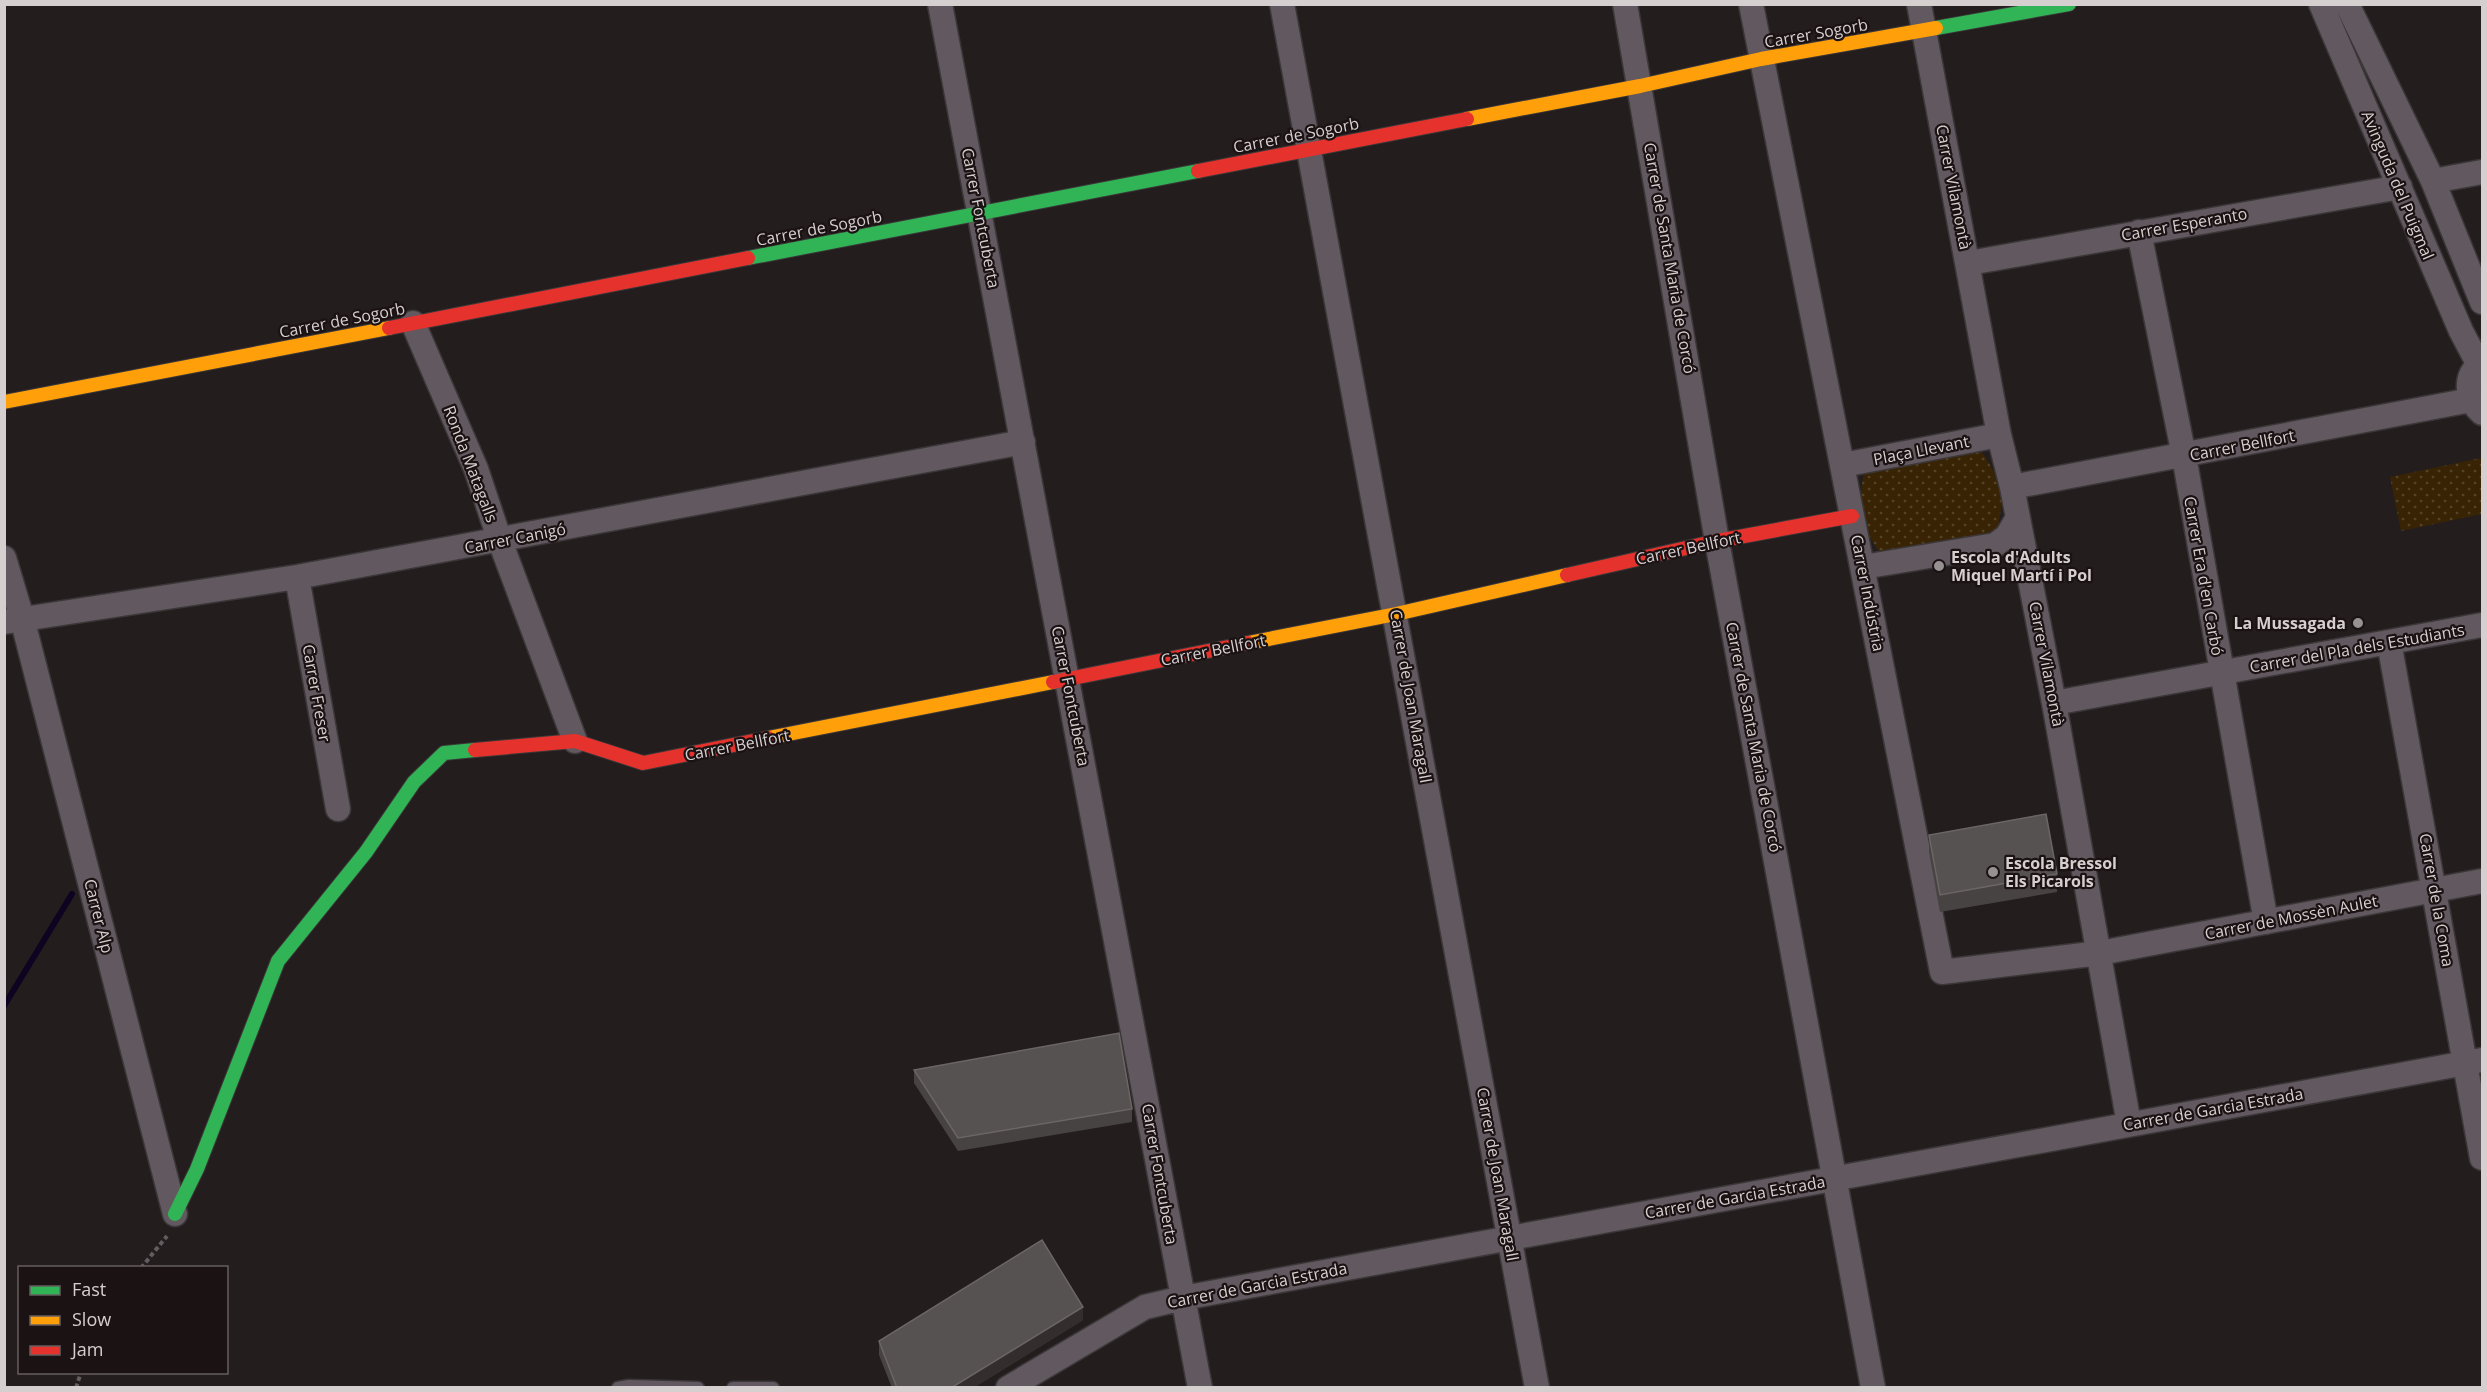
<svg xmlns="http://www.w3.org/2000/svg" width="2487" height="1392" font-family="'Open Sans',sans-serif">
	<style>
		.park { fill: url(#park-dots) }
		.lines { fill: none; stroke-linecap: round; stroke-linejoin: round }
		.stream { stroke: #0e0320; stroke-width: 6 }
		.lane-casing { stroke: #3b3738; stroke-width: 15 }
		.street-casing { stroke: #3b3738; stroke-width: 27 }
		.fast-casing { stroke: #3b3738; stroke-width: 16 }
		.slow-casing { stroke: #3b3738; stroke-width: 16 }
		.jam-casing { stroke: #3b3738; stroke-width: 16 }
		.path { stroke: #645c60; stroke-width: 4; stroke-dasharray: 4.5 3; stroke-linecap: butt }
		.lane { stroke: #62585f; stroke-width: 12 }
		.street { stroke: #62585f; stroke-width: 24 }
		.fast { stroke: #30b455; stroke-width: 14 }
		.slow { stroke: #ff9f0a; stroke-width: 14 }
		.jam { stroke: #e5322d; stroke-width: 14 }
		.wall { fill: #484343 }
		.shaded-wall { fill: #332d2e }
		.building { fill: #575252; stroke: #6b6566; stroke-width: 1.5 }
		.poi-dot { fill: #979192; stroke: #1b1213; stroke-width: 2 }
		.labels { text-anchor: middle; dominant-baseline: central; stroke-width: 4.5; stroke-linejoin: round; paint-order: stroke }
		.street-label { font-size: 16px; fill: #d6cfd0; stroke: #1b1213 }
		.poi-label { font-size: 16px; font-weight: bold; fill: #d6cfd0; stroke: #1b1213; text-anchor: start }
	</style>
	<defs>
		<pattern id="park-dots" width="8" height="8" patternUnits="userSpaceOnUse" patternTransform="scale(1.5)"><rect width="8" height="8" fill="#382404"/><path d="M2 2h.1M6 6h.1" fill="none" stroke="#544328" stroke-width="1.8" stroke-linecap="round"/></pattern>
	</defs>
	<rect width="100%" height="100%" fill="#231d1e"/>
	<!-- park -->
	<path class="park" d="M1980 450C2003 481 2006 499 1995 537L1883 557C1860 526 1856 507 1865 469Z
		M2481 458 2482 514 2401 531 2390 477Z"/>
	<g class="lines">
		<!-- stream -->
		<path class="stream" d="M4 1006 72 894"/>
		<!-- lane casing -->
		<g class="lane-casing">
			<path id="lane" d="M618 1388 629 1386 698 1388
				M733 1388H773"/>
		</g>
		<!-- street casing -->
		<g class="street-casing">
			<path id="street" d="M940 4 1200 1388
				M1282 4 1537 1388
				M1625 4 1717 541 1873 1388
				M1751 4 1942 972 2100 953 2482 881
				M1919 4 1999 435 2012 487 2054 703 2129 1124
				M2321 4 2461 331 2479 365
				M2347 4 2433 181 2482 302
				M2433 181 2482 172
				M2139 232 2184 456 2266 922
				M1969 263 2400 187
				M413 323 476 469 500 541 575 741
				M2482 363C2463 376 2466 399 2482 413
				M1843 465 1999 435
				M2012 487 2471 400
				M4 558 22 618 175 1214
				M1863 567 1995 545 2007 536 2017 519
				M297 577 338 809
				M4 622 297 577 1023 442
				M2389 642 2482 1158
				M2054 703 2482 625
				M1008 1388 1145 1307 1183 1298 2482 1060"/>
		</g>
		<!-- fast casing -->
		<g class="fast-casing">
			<path id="fast" d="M1936 28 2069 4
				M748 258 1198 171
				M175 1214 197 1169 278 961 366 852 414 782 444 753 475 750"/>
		</g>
		<!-- slow casing -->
		<g class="slow-casing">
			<path id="slow" d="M1467 119 1640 86 1761 59 1936 28
				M4 402 389 328
				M1248 643 1396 614 1567 575
				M768 738 1053 682"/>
		</g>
		<!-- jam casing -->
		<g class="jam-casing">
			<path id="jam" d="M1198 171 1467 119
				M389 328 748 258
				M1567 575 1717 541 1852 516
				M1053 682 1248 643
				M475 750 575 741 643 763 768 738"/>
		</g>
		<!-- path -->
		<path class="path" d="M141 1268 167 1236
			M76 1388 81 1372"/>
		<!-- lane -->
		<use href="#lane" class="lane"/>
		<!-- street -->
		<use href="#street" class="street"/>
		<!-- fast -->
		<use href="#fast" class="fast"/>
		<!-- slow -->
		<use href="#slow" class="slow"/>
		<!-- jam -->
		<use href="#jam" class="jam"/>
	</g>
	<!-- wall -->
	<path class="wall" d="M1929 835 2057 874V892L1940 912 1929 852Z
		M914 1070 1132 1109V1122L958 1151 914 1083Z
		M1083 1320 973 1388H892L879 1355V1341Z"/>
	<!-- shaded-wall -->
	<path class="shaded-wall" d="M1083 1307V1320L973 1388H951Z"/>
	<!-- building -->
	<path class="building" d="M2046 814 2057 874 1940 895 1929 835Z
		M1119 1033 1132 1109 958 1138 914 1070Z
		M1042 1240 1083 1307 951 1388H897L879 1341Z"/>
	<!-- markers -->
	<g class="poi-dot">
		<circle cx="1939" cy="566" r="6"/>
		<circle cx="2358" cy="623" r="6"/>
		<circle cx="1993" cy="872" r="6"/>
	</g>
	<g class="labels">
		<!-- street labels -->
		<g class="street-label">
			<text transform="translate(1816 33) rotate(-10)">Carrer Sogorb</text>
			<text transform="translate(1296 135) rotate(-11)">Carrer de Sogorb</text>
			<text transform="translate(2398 185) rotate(67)">Avinguda del Puigmal</text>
			<text transform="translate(1954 187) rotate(79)">Carrer Vilamontà</text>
			<text transform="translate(981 218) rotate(79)">Carrer Fontcuberta</text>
			<text transform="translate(2184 224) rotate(-10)">Carrer Esperanto</text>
			<text transform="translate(819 228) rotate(-11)">Carrer de Sogorb</text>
			<text transform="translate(1670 258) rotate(80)">Carrer de Santa Maria de Corcó</text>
			<text transform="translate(342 320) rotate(-11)">Carrer de Sogorb</text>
			<text transform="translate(2242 445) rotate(-11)">Carrer Bellfort</text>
			<text transform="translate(1921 450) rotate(-11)">Plaça Llevant</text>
			<text transform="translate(471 464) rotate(69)">Ronda Matagalls</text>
			<text transform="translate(515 538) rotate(-11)">Carrer Canigó</text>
			<text transform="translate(1688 548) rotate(-12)">Carrer Bellfort</text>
			<text transform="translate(2204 576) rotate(80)">Carrer Era d'en Carbó</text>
			<text transform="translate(1868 593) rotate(79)">Carrer Indústria</text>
			<text transform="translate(2357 648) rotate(-10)">Carrer del Pla dels Estudiants</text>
			<text transform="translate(1213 650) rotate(-11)">Carrer Bellfort</text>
			<text transform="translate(2047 664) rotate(79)">Carrer Vilamontà</text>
			<text transform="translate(317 693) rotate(80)">Carrer Freser</text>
			<text transform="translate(1071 696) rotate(79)">Carrer Fontcuberta</text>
			<text transform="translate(1411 696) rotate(80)">Carrer de Joan Maragall</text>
			<text transform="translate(1754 737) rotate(79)">Carrer de Santa Maria de Corcó</text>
			<text transform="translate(737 745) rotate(-11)">Carrer Bellfort</text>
			<text transform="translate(2437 900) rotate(80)">Carrer de la Coma</text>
			<text transform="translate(99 916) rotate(76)">Carrer Alp</text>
			<text transform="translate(2291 917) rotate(-11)">Carrer de Mossèn Aulet</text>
			<text transform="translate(2213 1109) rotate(-10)">Carrer de Garcia Estrada</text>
			<text transform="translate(1160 1174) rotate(80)">Carrer Fontcuberta</text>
			<text transform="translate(1498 1174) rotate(80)">Carrer de Joan Maragall</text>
			<text transform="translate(1735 1197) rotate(-10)">Carrer de Garcia Estrada</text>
			<text transform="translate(1257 1285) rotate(-11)">Carrer de Garcia Estrada</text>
		</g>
		<!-- poi labels -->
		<g class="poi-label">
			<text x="1951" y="557">Escola d'Adults<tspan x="1951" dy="18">Miquel Martí i Pol</tspan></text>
			<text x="2346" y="623" text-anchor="end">La Mussagada</text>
			<text x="2005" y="863">Escola Bressol<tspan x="2005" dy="18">Els Picarols</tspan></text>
		</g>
	</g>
	<!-- border -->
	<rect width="2487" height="1392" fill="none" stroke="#d6cfd0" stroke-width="12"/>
	<!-- legend -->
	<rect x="18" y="1266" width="210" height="108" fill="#1b1213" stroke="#665e5f" stroke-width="1.5"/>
	<rect x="30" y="1286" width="30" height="9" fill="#30b455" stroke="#665e5f" stroke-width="1.5"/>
	<text x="72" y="1296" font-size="18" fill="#d6cfd0">Fast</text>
	<rect x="30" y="1316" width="30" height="9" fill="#ff9f0a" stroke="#665e5f" stroke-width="1.5"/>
	<text x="72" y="1326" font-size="18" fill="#d6cfd0">Slow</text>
	<rect x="30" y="1346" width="30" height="9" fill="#e5322d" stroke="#665e5f" stroke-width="1.5"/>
	<text x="72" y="1356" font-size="18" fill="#d6cfd0">Jam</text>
</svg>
